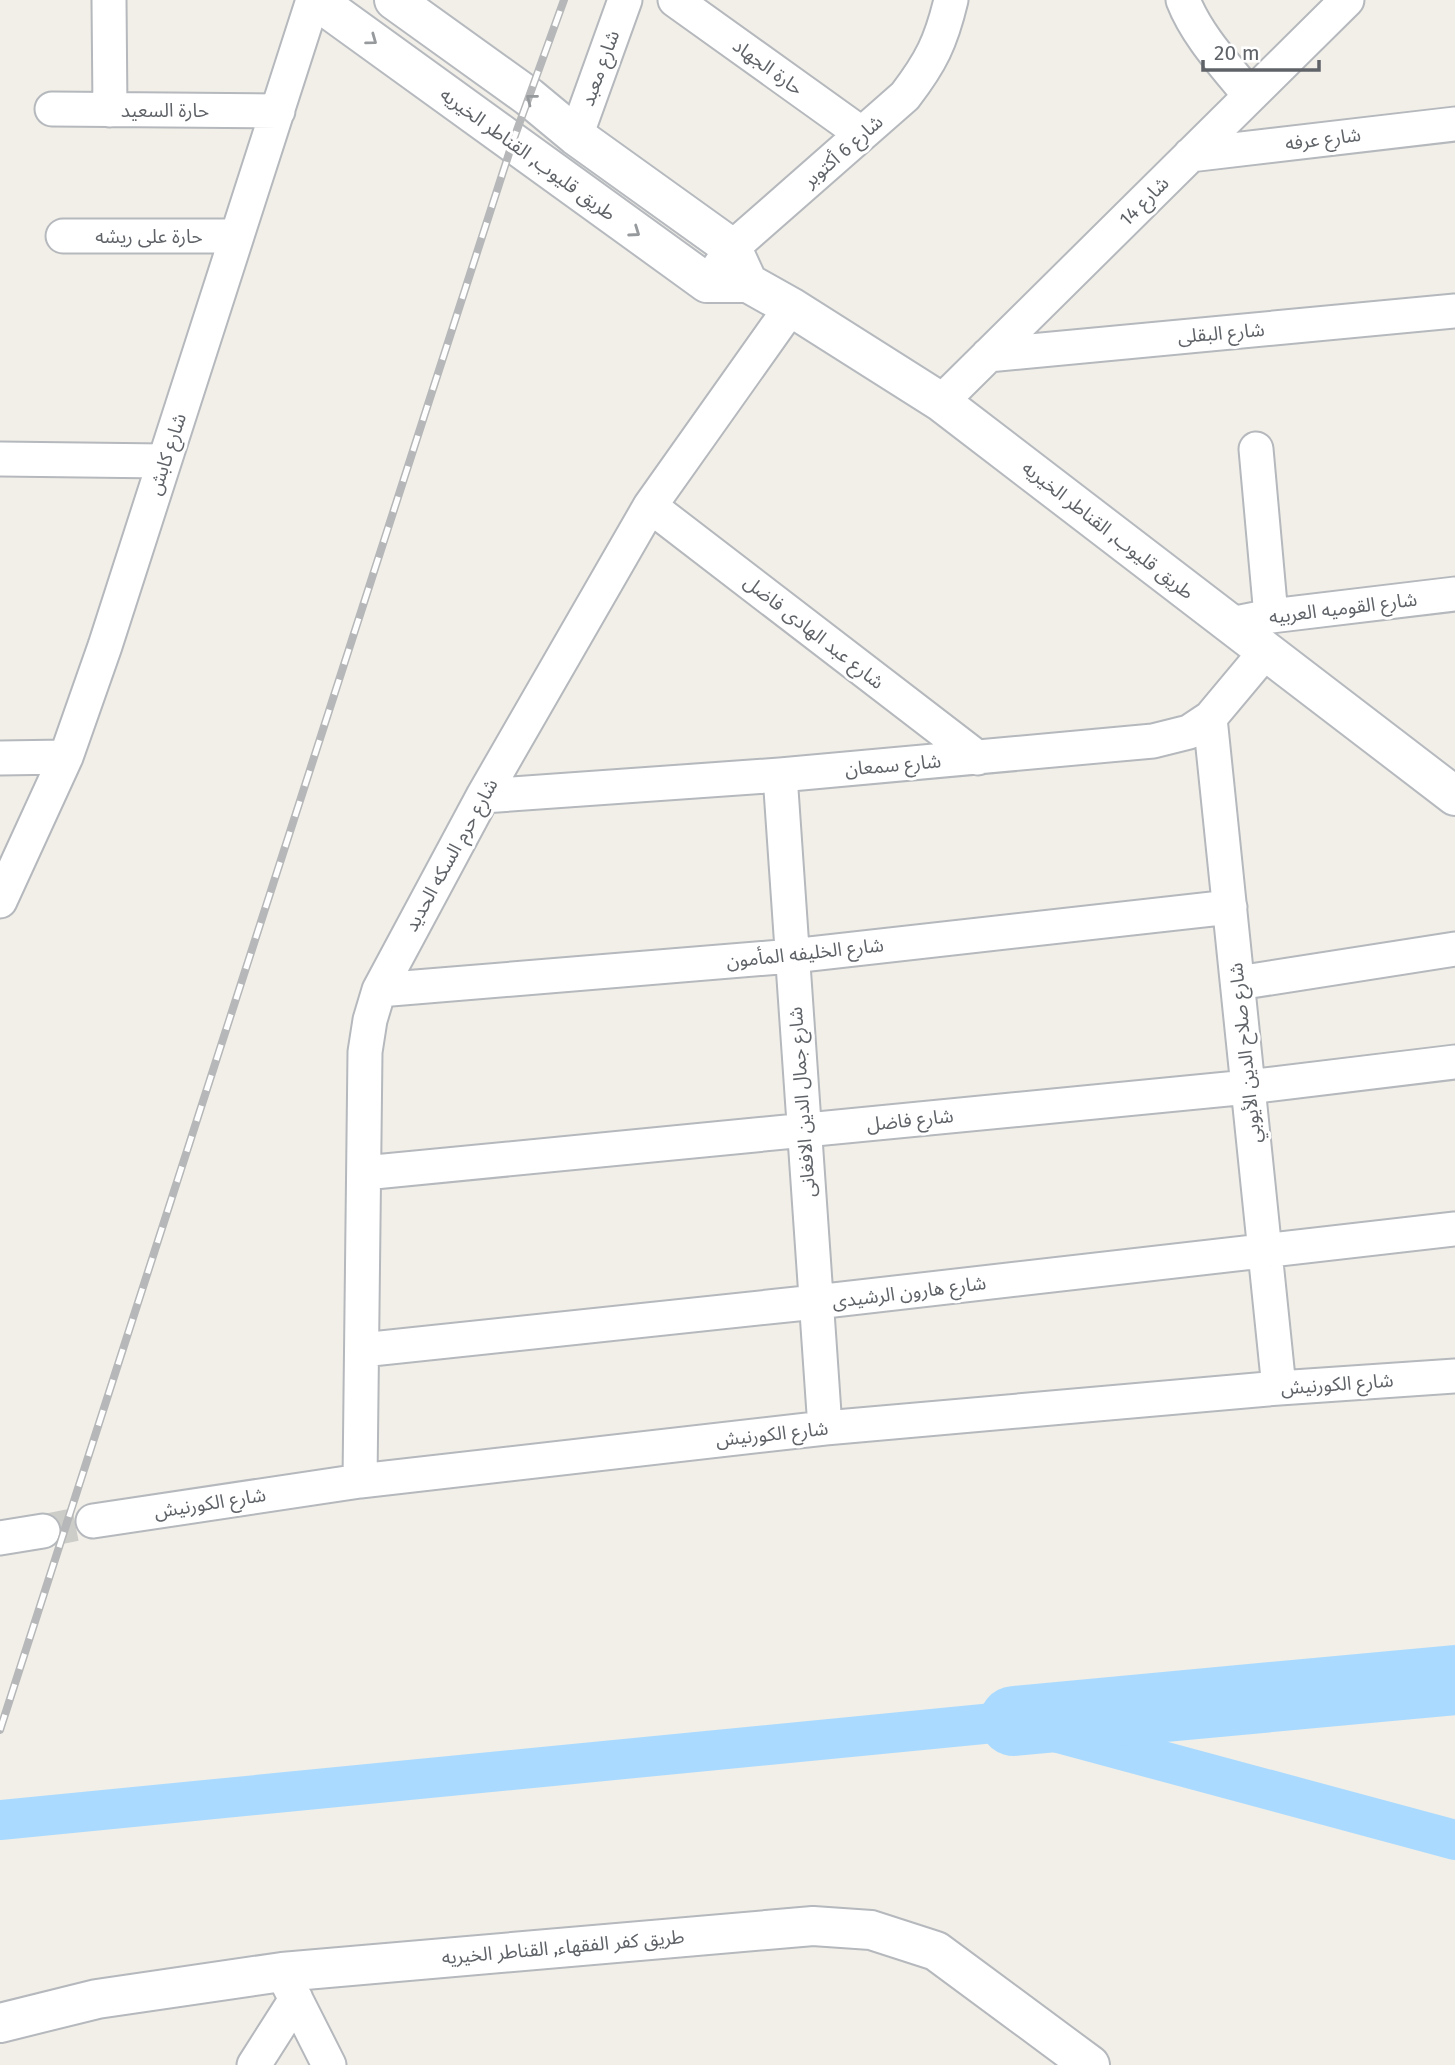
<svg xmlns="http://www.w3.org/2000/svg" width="1455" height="2065" font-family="'Fira Sans','Noto Sans Arabic',sans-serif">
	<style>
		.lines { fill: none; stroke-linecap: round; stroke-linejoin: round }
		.canal { stroke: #aadaff; stroke-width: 40 }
		.river { stroke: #aadaff; stroke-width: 70 }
		.minor-tunnel { stroke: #ccccc8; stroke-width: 33; stroke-dasharray: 33 17; stroke-linecap: butt }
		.minor-casing { stroke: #b5b8bc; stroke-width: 37 }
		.tertiary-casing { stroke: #b5b8bc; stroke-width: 42 }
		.secondary-casing { stroke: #b6babf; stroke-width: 42 }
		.minor { stroke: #fff; stroke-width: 33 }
		.tertiary { stroke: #fff; stroke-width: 38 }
		.secondary { stroke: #fff; stroke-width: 38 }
		.rail-casing { stroke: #b6b7b8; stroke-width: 8 }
		.rail { stroke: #fff; stroke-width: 5; stroke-dasharray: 16; stroke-linecap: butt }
		.oneway { stroke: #979a9d }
		.labels { text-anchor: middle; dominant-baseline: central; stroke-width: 6; stroke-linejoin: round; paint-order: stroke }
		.street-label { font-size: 19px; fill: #5f6368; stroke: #fff }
	</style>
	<rect width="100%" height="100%" fill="#f1efe8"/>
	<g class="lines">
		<!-- canal -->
		<path class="canal" d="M0 1820 1014 1721 1455 1840"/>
		<!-- river -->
		<path class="river" d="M1014 1721 1455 1680"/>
		<!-- minor-tunnel -->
		<path class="minor-tunnel" d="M43 1531 93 1521"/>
		<!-- minor casing -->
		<g class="minor-casing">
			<path id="minor" d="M109 0 110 110
				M675 0 862 134
				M1183 0C1197 36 1226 66 1250 96
				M52 109 278 111
				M576 136 625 0
				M1190 155 1455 124
				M63 236H236
				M717 270 732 248 905 96C931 62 941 42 951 0
				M988 355 1455 311
				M941 402 1347 0
				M1256 449 1271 616
				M0 459 164 461
				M650 506 978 758
				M1231 624 1271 616 1455 594
				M1210 718 1279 1388
				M0 758 66 757
				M780 775 825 1428
				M483 796 780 775 1153 741 1189 732 1210 718 1266 651
				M0 901 66 757 105 646 313 0
				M1238 983 1455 949
				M379 990 792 956 1230 907
				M364 1173 1248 1087 1455 1062
				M362 1350 816 1302 1455 1229
				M360 1481 365 1052 370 1020 379 990 483 796 650 506 791 307
				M93 1521 360 1481 825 1428 1279 1388 1455 1376
				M0 1538 43 1531
				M282 1972 329 2065
				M254 2065 296 1999"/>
		</g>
		<!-- tertiary casing -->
		<g class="tertiary-casing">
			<path id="tertiary" d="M0 2023 97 1999 282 1972 813 1926 871 1930 936 1951 1090 2065"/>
		</g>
		<!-- secondary casing -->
		<g class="secondary-casing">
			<path id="secondary" d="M316 0 707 283H748L791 307 941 402 1455 796
				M394 0 529 97 576 136 732 248 748 283"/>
		</g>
		<!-- minor -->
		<use href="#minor" class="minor"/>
		<!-- tertiary -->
		<use href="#tertiary" class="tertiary"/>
		<!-- secondary -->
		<use href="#secondary" class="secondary"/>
		<!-- rail casing -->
		<g class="rail-casing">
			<path id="rail" d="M0 1730 513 141 564 0"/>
		</g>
		<!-- rail -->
		<use href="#rail" class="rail"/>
	</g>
	<!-- one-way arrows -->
	<defs><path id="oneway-chevron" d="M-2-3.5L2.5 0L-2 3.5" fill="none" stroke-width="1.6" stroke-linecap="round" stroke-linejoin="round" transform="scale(1.75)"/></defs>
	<g class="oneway">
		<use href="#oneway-chevron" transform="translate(372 40) rotate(36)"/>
		<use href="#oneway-chevron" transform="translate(531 99) rotate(-142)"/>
		<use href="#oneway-chevron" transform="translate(635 232) rotate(35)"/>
	</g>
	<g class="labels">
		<!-- street labels -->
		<g class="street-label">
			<text transform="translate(768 67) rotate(36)">حارة الجهاد</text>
			<text transform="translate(600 68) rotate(-70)">شارع معبد</text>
			<text x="165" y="110">حارة السعيد</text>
			<text transform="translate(1323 139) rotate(-7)">شارع عرفه</text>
			<text transform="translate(843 151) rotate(-41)">شارع 6 أكتوبر</text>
			<text transform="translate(528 154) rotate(36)">طريق قليوب, القناطر الخيريه</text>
			<text transform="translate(1144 201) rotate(-45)">شارع 14</text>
			<text x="149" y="236">حارة على ريشه</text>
			<text transform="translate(1221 333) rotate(-5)">شارع البقلى</text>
			<text transform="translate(167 454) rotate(-72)">شارع كابش</text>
			<text transform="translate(1108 530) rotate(38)">طريق قليوب, القناطر الخيريه</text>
			<text transform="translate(1343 608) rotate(-7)">شارع القوميه العربيه</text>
			<text transform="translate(814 632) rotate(38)">شارع عبد الهادى فاضل</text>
			<text transform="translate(893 765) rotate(-5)">شارع سمعان</text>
			<text transform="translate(451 855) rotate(-61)">شارع حرم السكه الحديد</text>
			<text transform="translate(805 953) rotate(-6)">شارع الخليفه المأمون</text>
			<text transform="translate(1245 1053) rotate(-96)">شارع صلاح الدين الأيوبي</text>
			<text transform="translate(802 1102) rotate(-94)">شارع جمال الدين الافغانى</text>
			<text transform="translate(910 1120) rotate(-6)">شارع فاضل</text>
			<text transform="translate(909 1292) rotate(-7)">شارع هارون الرشيدى</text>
			<text transform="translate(1337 1384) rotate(-4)">شارع الكورنيش</text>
			<text transform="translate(772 1434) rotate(-6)">شارع الكورنيش</text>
			<text transform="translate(210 1503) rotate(-9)">شارع الكورنيش</text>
			<text transform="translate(563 1947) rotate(-5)">طريق كفر الفقهاء, القناطر الخيريه</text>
		</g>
	</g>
	<!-- scale -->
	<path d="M1203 60v10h116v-10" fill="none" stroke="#5f6368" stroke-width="3.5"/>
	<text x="1214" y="60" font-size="21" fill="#5f6368" stroke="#ffffff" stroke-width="5" paint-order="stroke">20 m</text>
</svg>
